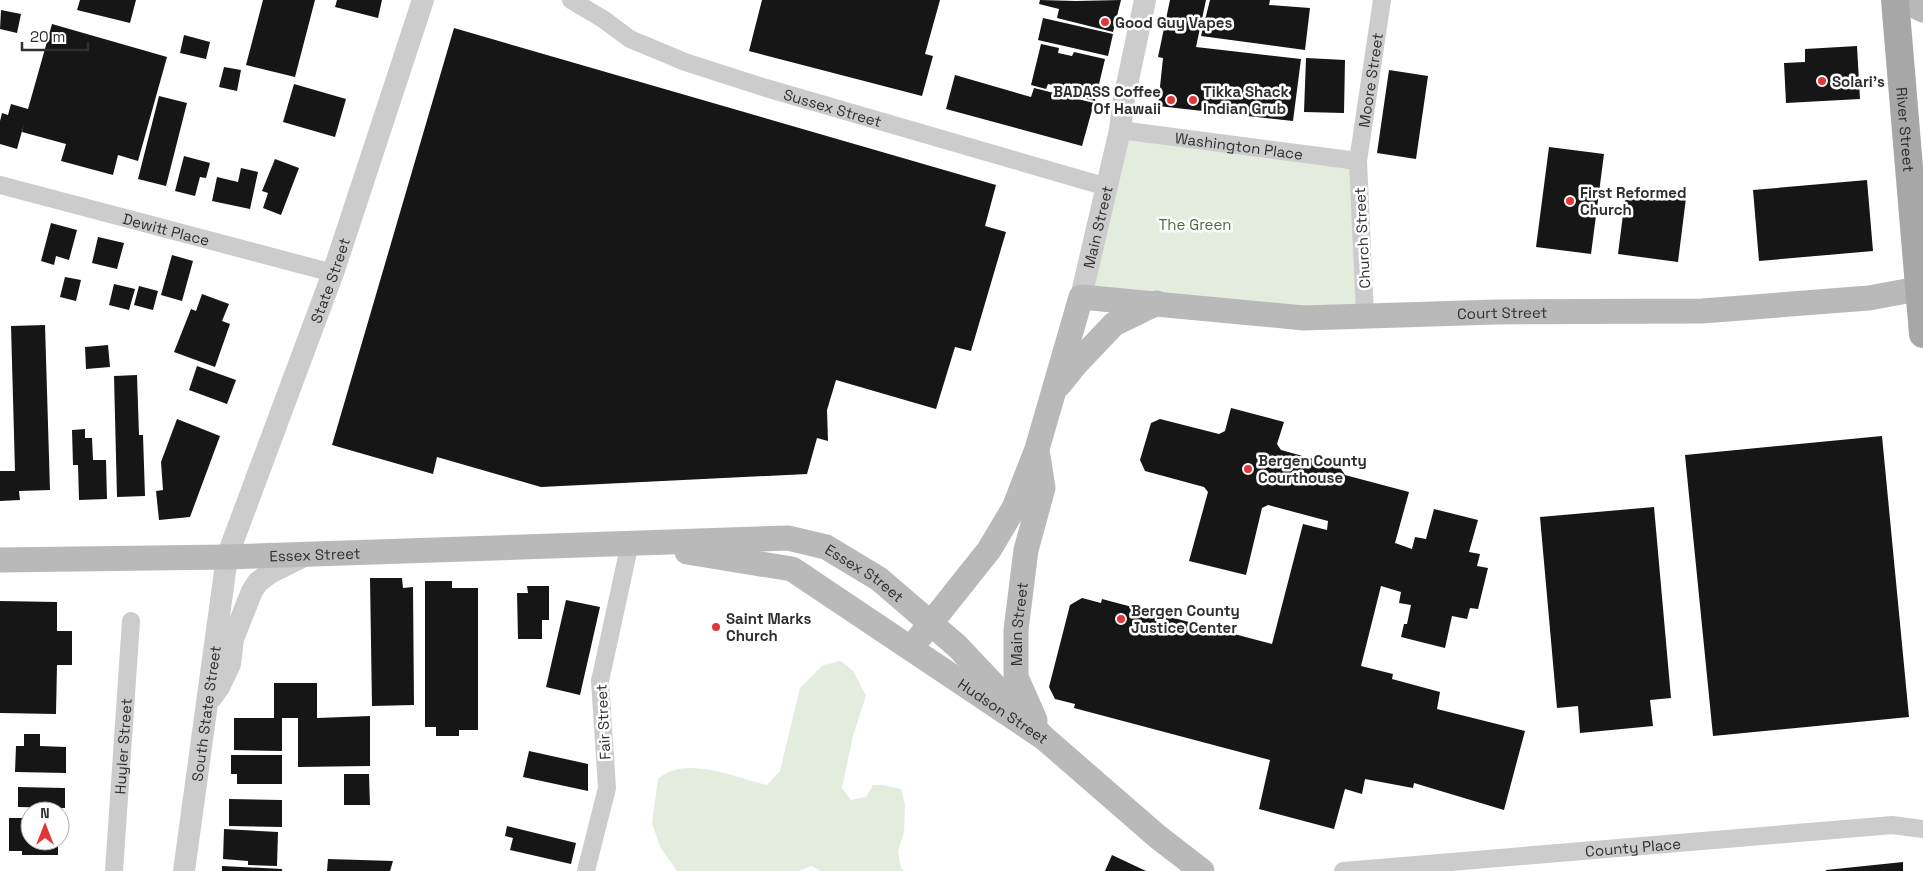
<svg xmlns="http://www.w3.org/2000/svg" width="1923" height="871" font-family="'Space Grotesk',sans-serif">
	<style>
		.green { fill: #e4ecdd }
		.building { fill: #161616 }
		.lines { fill: none; stroke-linecap: round; stroke-linejoin: round }
		.minor { stroke: #ccc; stroke-width: 18 }
		.tertiary { stroke: #ccc; stroke-width: 22 }
		.secondary { stroke: #b9b9b9; stroke-width: 25 }
		.primary { stroke: #a7a7a7; stroke-width: 28 }
		.poi-dot { fill: #e13737; stroke: #fff; stroke-width: 2 }
		.labels { text-anchor: middle; dominant-baseline: central; stroke-width: 5; stroke-linejoin: round; paint-order: stroke }
		.poi-label { font-size: 15px; font-weight: bold; fill: #2f2f2f; stroke: #fff; text-anchor: start }
		.street-label { font-size: 15px; fill: #2f2f2f; stroke: #fff }
		.park-label { font-size: 15px; fill: #4f6a3d; stroke: #fff }
	</style>
	<rect width="100%" height="100%" fill="#fff"/>
	<!-- green -->
	<path class="green" d="M1120 130 1358 161 1365 315 1081 297Z
		M841 661 853 671 866 696 853 736 842 788 851 800 866 797 873 785H883L901 789 905 804 904 832 898 851 901 868 904 871H821L811 866 799 871H677L660 847 652 823 658 779C686 754 736 778 767 785L780 771 800 688 823 665Z"/>
	<!-- building -->
	<path class="building" d="M80 0H136L130 23 77 10Z
		M263 0H315L295 77 246 65Z
		M337 0H382L378 18 335 7Z
		M762 0H940L925 54 933 56 922 96 749 51Z
		M1040 0 1076 1 1121 0 1113 32 1057 18 1059 9 1039 4Z
		M1170 0H1206L1196 47 1301 59 1293 121 1158 106 1163 58 1158 57Z
		M1210 0H1270L1269 5 1310 8 1305 50 1201 36Z
		M1 10 21 14 17 33 0 29Z
		M1043 18 1113 34 1108 56 1038 40Z
		M52 24 167 57 138 161 118 155 113 175 61 161 66 144 22 132 24 124 17 149 0 144V121L2 113 8 115 11 104 28 109Z
		M454 28 996 185 985 226 1006 232 971 351 955 347 936 409 836 380 827 410 828 441 817 438 807 474 541 487 437 457 433 474 332 445Z
		M184 35 210 42 206 59 180 53Z
		M1041 44 1059 48 1058 53 1072 56 1074 52 1105 59 1095 101 1064 93 1065 88 1048 84 1046 89 1031 85Z
		M1857 46 1860 99 1786 103 1784 63 1805 62V49Z
		M1306 58 1345 60 1344 113 1304 112Z
		M224 67 241 70 237 91 219 87Z
		M1389 70 1428 76 1416 159 1377 153Z
		M955 75 1031 97 1034 88 1094 103 1082 146 946 109Z
		M294 84 346 99 335 137 283 122Z
		M159 96 187 103 166 186 138 179Z
		M1549 147 1604 154 1591 254 1536 247Z
		M184 156 210 163 206 178 200 177 195 196 175 191Z
		M275 159 299 168 281 215 263 208 268 193 262 191Z
		M241 168 258 172 250 209 212 201 217 177 238 182Z
		M1867 180 1873 251 1759 261 1753 190Z
		M1626 191 1686 198 1678 262 1618 254Z
		M51 223 77 230 69 260 56 256 54 265 41 261Z
		M98 237 124 243 117 269 92 263Z
		M172 255 193 261 182 301 161 295Z
		M65 277 81 280 76 301 60 297Z
		M114 284 135 289 129 310 109 305Z
		M139 286 158 291 153 310 134 305Z
		M202 294 229 304 222 321 230 324 215 367 174 352 191 309 196 311Z
		M45 325 50 490 19 491 20 500 0 501V471H15L11 326Z
		M108 345 110 367 86 369 85 347Z
		M197 366 236 380 227 404 189 390Z
		M137 375 139 435H143L145 496 117 497 114 376Z
		M1231 408 1284 422 1277 444 1281 450 1339 466 1345 475 1409 492 1395 543 1412 549 1415 537 1426 539 1434 509 1478 520 1469 552 1480 554 1477 566 1488 568 1478 609 1470 608 1467 619 1452 616 1445 648 1401 637 1404 624H1407L1411 605 1399 603 1401 592 1381 586 1361 666 1393 674 1392 679 1440 692 1437 709 1525 731 1504 810 1414 783 1413 788 1365 779 1362 794 1345 789 1334 829 1259 809 1270 760 1074 708 1075 704 1055 699 1049 687 1070 605 1082 598 1101 603 1102 599 1272 644 1303 524 1327 530 1328 521 1268 505 1262 508 1246 575 1189 561 1208 492 1204 487 1145 471 1140 460 1151 423 1160 419 1219 434 1225 431Z
		M177 419 220 436 190 517 159 520 156 491 163 490 161 462Z
		M85 429V438H92L93 460H106L107 499 79 500 78 465H73L72 430Z
		M1882 436 1909 717 1713 736 1685 455Z
		M1654 507 1671 698 1650 700 1653 726 1580 733 1578 706 1557 708 1540 517Z
		M370 578H402L403 588 413 587 414 705 372 706Z
		M425 581H452V588H478V730H459V736H436V727H425Z
		M527 586H549V620H542V639H518L517 593H528Z
		M566 600 600 607 580 695 546 687Z
		M0 601 57 602V631H72V665H57L56 714 0 713Z
		M274 683H317V718L370 716V766L298 767V718H282V751L234 750V718H274Z
		M24 734H40V746L66 747V773L15 772 16 746H24Z
		M529 751 588 764V791L523 777Z
		M231 755H282V784H237V774H231Z
		M344 774H369L370 805H344Z
		M18 787 65 788V808L18 807Z
		M229 799 282 800V827L229 826Z
		M9 818H30V841H58V855H22V851H9Z
		M507 826 576 843 571 864 510 850 513 838 505 836Z
		M224 829 278 832 277 866 248 865V861L223 859Z
		M1112 855 1146 871H1105Z
		M328 859 393 861 390 871H327Z
		M1903 862V871H1826V870Z
		M222 866 282 869V871H222Z"/>
	<g class="lines">
		<!-- minor -->
		<g class="minor">
			<path id="s1" d="M571 0 603 19 630 39 685 62 766 88 1107 187"/>
			<path id="s2" d="M1120 130 1358 161"/>
			<path id="s3" d="M0 185 333 273"/>
			<path id="s4" d="M1365 315 1358 161 1382 0"/>
			<path id="s5" d="M114 871 131 621"/>
			<path d="M586 871 607 788 600 681 630 543"/>
			<path id="s6" d="M1343 871 1881 826 1892 825 1923 829"/>
		</g>
		<!-- tertiary -->
		<g class="tertiary">
			<path id="s7" d="M1081 297 1120 130 1124 99 1145 0"/>
			<path d="M212 697 219 687 230 664 233 639 252 591 258 582 270 573 306 555"/>
			<path id="s8" d="M184 871 227 557 333 273 423 0"/>
		</g>
		<!-- secondary -->
		<g class="secondary">
			<path d="M1903 0 1923 10"/>
			<path d="M1059 385 1076 364 1114 324 1157 303"/>
			<path id="s9" d="M687 552 792 569 1044 738 1158 837 1202 871"/>
			<path id="s10" d="M0 560 227 557 788 538 826 547 879 579 957 646 1044 738"/>
			<path id="s11" d="M911 648 989 550 1014 508 1037 449 1081 297 1304 318 1496 312 1702 311 1869 298 1923 288"/>
			<path id="s12" d="M1035 720 1016 677V630L1026 550 1043 488 1037 450"/>
		</g>
		<!-- primary -->
		<path class="primary" id="s13" d="M1895 0 1923 334"/>
	</g>
	<!-- markers -->
	<g class="poi-dot">
		<circle cx="1105" cy="22" r="5"/>
		<circle cx="1822" cy="81" r="5"/>
		<circle cx="1171" cy="100" r="5"/>
		<circle cx="1193" cy="100" r="5"/>
		<circle cx="1570" cy="201" r="5"/>
		<circle cx="1248" cy="469" r="5"/>
		<circle cx="1121" cy="619" r="5"/>
		<circle cx="716" cy="627" r="5"/>
	</g>
	<g class="labels">
		<!-- poi labels -->
		<g class="poi-label">
			<text x="1115" y="22">Good Guy Vapes</text>
			<text x="1832" y="81">Solari's</text>
			<text x="1161" y="91" text-anchor="end">BADASS Coffee<tspan x="1161" dy="17">Of Hawaii</tspan></text>
			<text x="1203" y="91">Tikka Shack<tspan x="1203" dy="17">Indian Grub</tspan></text>
			<text x="1580" y="192">First Reformed<tspan x="1580" dy="17">Church</tspan></text>
			<text x="1258" y="460">Bergen County<tspan x="1258" dy="17">Courthouse</tspan></text>
			<text x="1131" y="610">Bergen County<tspan x="1131" dy="17">Justice Center</tspan></text>
			<text x="726" y="618">Saint Marks<tspan x="726" dy="17">Church</tspan></text>
		</g>
		<!-- street labels -->
		<g class="street-label">
			<text stroke="none"><textPath href="#s4" startOffset="236">Moore Street</textPath></text>
			<text stroke="none"><textPath href="#s1" startOffset="285">Sussex Street</textPath></text>
			<text stroke="none"><textPath href="#s13" startOffset="130">River Street</textPath></text>
			<text stroke="none"><textPath href="#s2" startOffset="120">Washington Place</textPath></text>
			<text stroke="none"><textPath href="#s7" startOffset="72">Main Street</textPath></text>
			<text stroke="none"><textPath href="#s3" startOffset="172">Dewitt Place</textPath></text>
			<text transform="translate(1362 238) rotate(-93)">Church Street</text>
			<text stroke="none"><textPath href="#s8" startOffset="612">State Street</textPath></text>
			<text stroke="none"><textPath href="#s11" startOffset="818">Court Street</textPath></text>
			<text stroke="none"><textPath href="#s10" startOffset="315">Essex Street</textPath></text>
			<text stroke="none"><textPath href="#s10" startOffset="874">Essex Street</textPath></text>
			<text stroke="none"><textPath href="#s12" startOffset="100">Main Street</textPath></text>
			<text stroke="none"><textPath href="#s9" startOffset="361">Hudson Street</textPath></text>
			<text stroke="none"><textPath href="#s8" startOffset="159">South State Street</textPath></text>
			<text transform="translate(603 722) rotate(-93)">Fair Street</text>
			<text stroke="none"><textPath href="#s5" startOffset="125">Huyler Street</textPath></text>
			<text stroke="none"><textPath href="#s6" startOffset="291">County Place</textPath></text>
		</g>
		<!-- park labels -->
		<g class="park-label">
			<text x="1195" y="224">The Green</text>
		</g>
	</g>
	<!-- north arrow -->
	<g transform="translate(45 826)"><circle r="24" fill="#ffffff" stroke="#acacac"/>
	<path d="M0-4L9 19L0 12L-9 19Z" fill="#e13737"/>
	<text y="-8" font-size="14" font-weight="bold" text-anchor="middle" fill="#2f2f2f">N</text>
	</g>
	<!-- scale -->
	<path d="M22 42v8h66v-8" fill="none" stroke="#2f2f2f" stroke-width="2.5"/>
	<text x="30" y="42" font-size="15" fill="#2f2f2f" stroke="#ffffff" stroke-width="4" paint-order="stroke">20 m</text>
</svg>
